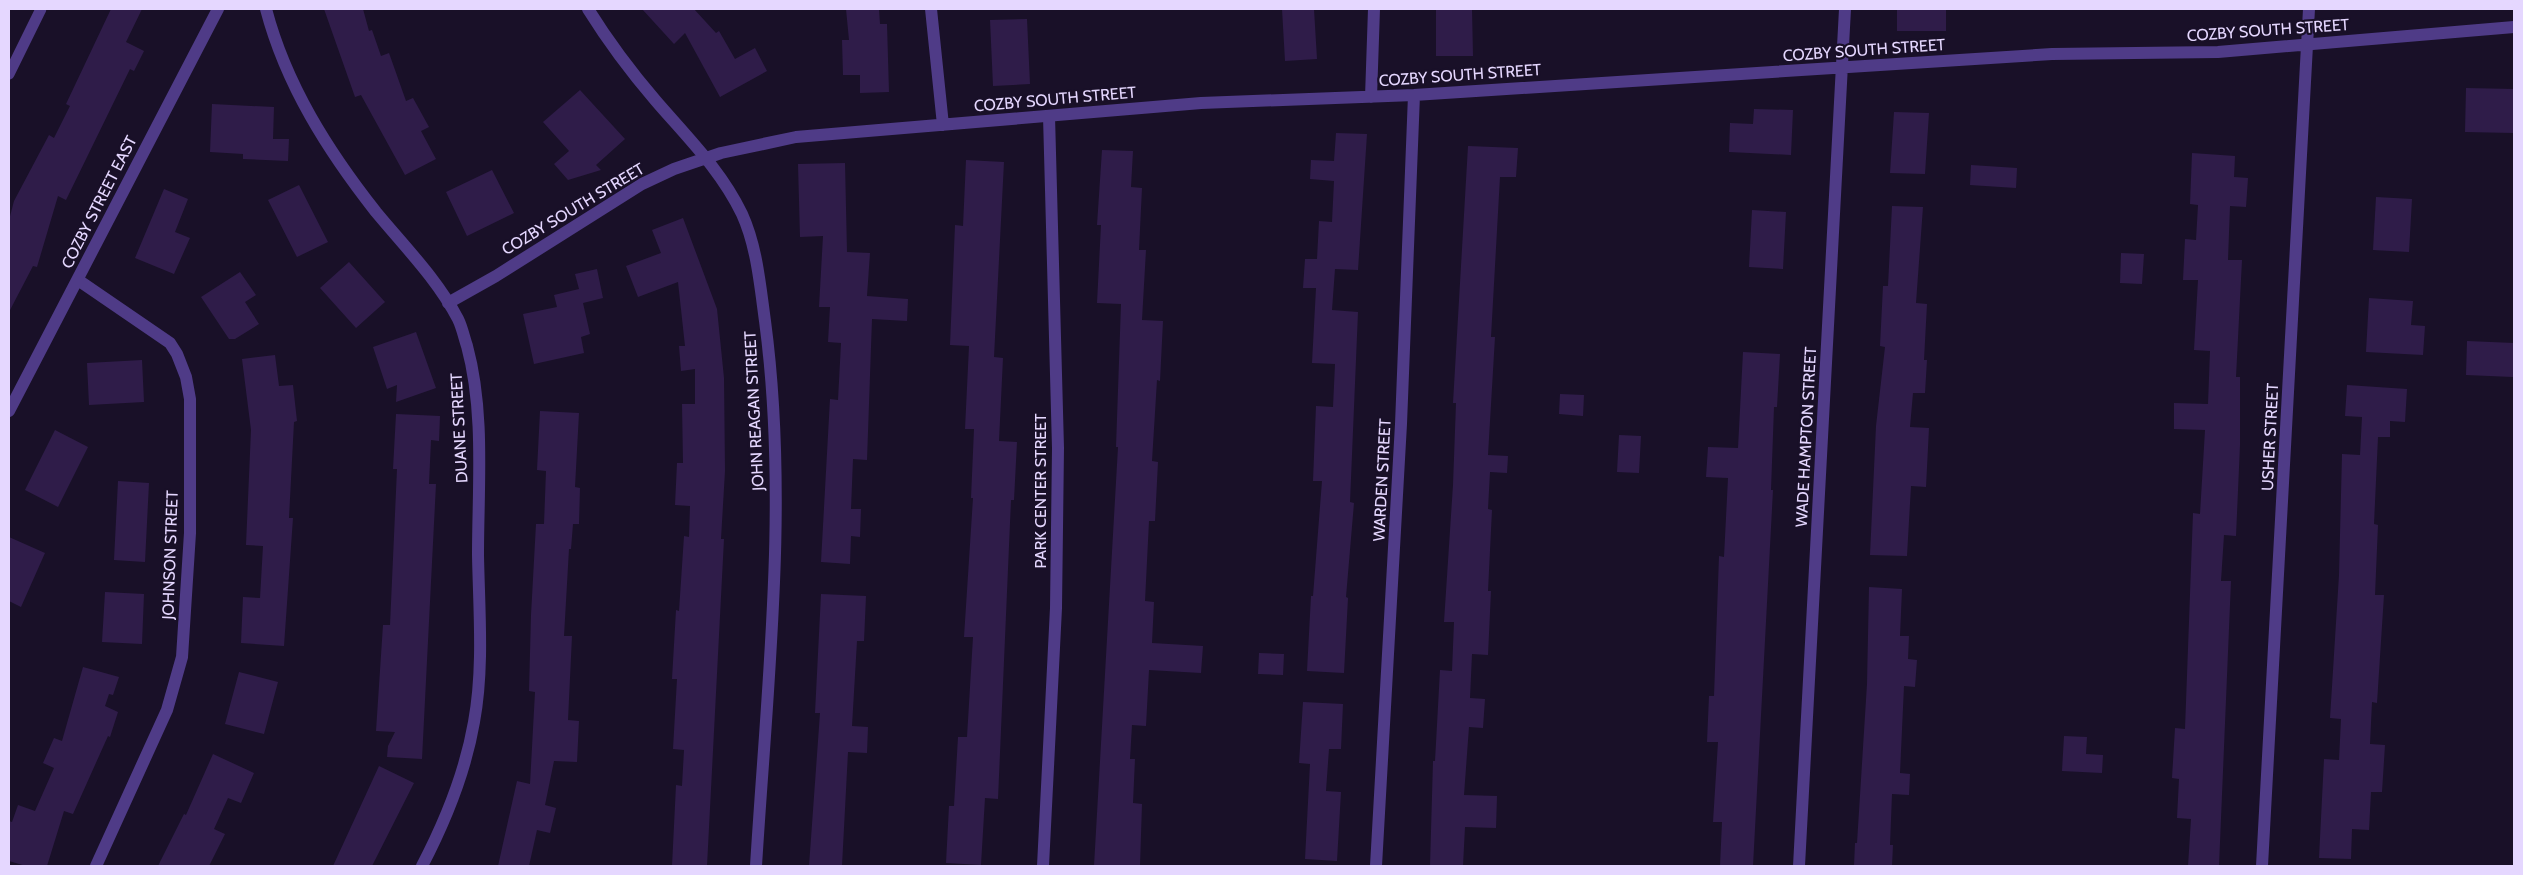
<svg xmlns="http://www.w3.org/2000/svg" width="2523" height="875" font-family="Cabin,sans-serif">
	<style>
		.building { fill: #2f1c49 }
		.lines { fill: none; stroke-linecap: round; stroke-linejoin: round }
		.lane { stroke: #4f3b87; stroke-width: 11 }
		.street { stroke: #4f3b87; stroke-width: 12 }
		.labels { text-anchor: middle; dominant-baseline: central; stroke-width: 4.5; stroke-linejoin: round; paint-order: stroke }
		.street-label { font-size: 16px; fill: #e5d7ff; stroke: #191028 }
	</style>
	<rect width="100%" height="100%" fill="#191028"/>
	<!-- building -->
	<path class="building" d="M111 9H142L126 42 144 51 134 71 130 69 66 200 58 196 37 267 33 266 9 312V220L14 201 49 135 54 138 70 106 66 104Z
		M324 9H363L369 31 372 30 381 56 389 53 406 101 413 98 429 127 421 131 436 159 405 175 361 95 355 97Z
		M642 9H694L716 33 719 31 735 59 755 48 767 71 720 97 685 33 674 44Z
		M846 9H879L880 24H887L889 92 860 93V75H843L842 40H849Z
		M1282 9H1314L1317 59 1285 61Z
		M1436 9H1472L1473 56H1436Z
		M1897 9H1946V31H1897Z
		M1027 19 1030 84 993 86 990 20Z
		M2466 88 2514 89V133L2465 132Z
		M580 90 625 139 596 165 601 170 568 180 554 164 569 151 543 122Z
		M212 104 274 107 273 139H289L288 161 243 159V154L210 152Z
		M1754 109 1793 110 1791 155 1729 152 1730 123 1753 124Z
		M1894 112 1929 113 1925 174 1890 173Z
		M1336 133 1367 134 1358 270 1335 269 1332 310 1358 312 1350 502 1354 503 1346 597 1348 598 1344 673 1307 671 1311 596H1313L1322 481H1313L1316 406 1333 407 1335 364 1312 363 1316 288H1303L1305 259H1317L1319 221 1332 222 1334 181 1310 179 1311 160 1334 161Z
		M1468 146 1518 148 1516 177H1500L1491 337H1495L1488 455 1508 456 1507 473 1490 472 1488 509 1492 510 1488 591H1491L1488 655 1472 654 1470 698 1485 699 1483 728 1469 727 1464 795 1497 796 1496 828 1465 827 1463 866H1430L1433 761H1435L1440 670 1452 671 1454 622H1444L1453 485 1456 403H1453Z
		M1102 150 1133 151 1131 187 1142 188 1139 250H1146L1142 320 1163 321 1160 381 1157 380 1152 461 1158 462 1155 521H1149L1145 601 1154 602 1152 643 1203 646 1201 673 1149 670 1146 726 1132 725 1130 759H1135L1133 803 1142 804 1140 866H1094L1118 447H1116L1121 304 1097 303 1101 225H1097Z
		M2192 153 2235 156 2234 177 2248 178 2246 207 2230 206 2228 260H2242L2236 377H2240V445L2236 536 2224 535 2221 581H2231L2219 866H2188L2191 819 2177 818 2179 779 2172 778 2175 728 2185 729 2193 513 2200 514 2205 430 2174 429V403L2208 404 2210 351 2194 350 2198 280H2183L2185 239 2196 240 2198 205 2190 204Z
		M966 160 1004 162 994 357 1003 358 999 441 1017 442 1014 500H1011L998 799 985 798 981 865 946 863 949 806H954L958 737H967L973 637H964L973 498H971L974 429H965L969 346 950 345 955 225 963 226Z
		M845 163 847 252 870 253 867 296 908 299 907 321 872 319 867 460 853 459 851 509H861L860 537 851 536 850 564 821 562 830 399 838 400 841 343 828 342 830 307H819L823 236 800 237 798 164Z
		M1971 165 2017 168 2016 188 1970 185Z
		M492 170 514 213 467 236 446 192Z
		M299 185 328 242 297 257 268 200Z
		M164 189 188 199 175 232 190 238 174 274 135 258Z
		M2376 197 2412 199 2409 252 2373 250Z
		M1892 206 1923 207 1916 303 1927 304 1924 360H1927L1925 393H1913L1910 427 1929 428 1926 487 1911 486 1907 556 1870 555 1876 426 1885 347 1880 346 1883 286H1888Z
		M1752 210 1786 212 1783 269 1749 267Z
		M683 218 717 309 724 378 725 471 721 539H724L707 866H672L676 785 682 786 684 750 673 749 677 679H672L676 610 679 611 684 536 689 537 690 506 675 505 677 463H683L682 404H695V369L681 371 679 346H685L678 282 638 297 626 266 661 253 652 230Z
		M2121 253 2144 254 2142 284 2120 283Z
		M349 262 385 302 356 328 320 288Z
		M597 269 603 298 583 303 590 334 581 337 584 353 534 364 523 314 557 307 554 295 579 289 575 274Z
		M240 272 256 295 245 302 259 324 235 339H229L201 297Z
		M2369 298 2413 301 2411 325 2425 326 2423 355 2366 352Z
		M416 332 436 388 396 402 397 385 387 389 373 347Z
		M2467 341 2514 343 2513 377 2466 375Z
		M1743 352 1780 354 1777 407H1774L1771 490H1773L1753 866H1720L1722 822H1713L1718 742H1707L1709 696H1714L1719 556 1724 557 1728 478 1706 477 1708 447 1738 448Z
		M275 355 279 386 293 385 297 421 294 422 289 518H293L284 646 241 643 243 597 260 598 263 546 246 545 251 430 242 359Z
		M142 360 144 402 89 405 87 363Z
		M2347 385 2407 389 2405 422 2390 421V437H2378L2374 524 2378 525 2375 595H2384L2377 703 2372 702 2370 744 2385 745 2382 792H2371L2369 830 2352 829 2351 859 2319 858 2324 759 2339 760 2341 719 2330 718 2339 575 2342 454 2360 455 2362 417 2345 416Z
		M1560 394 1584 395 1583 416 1559 414Z
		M540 411 579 413 575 487 580 488 579 524H573L571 549H569L564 636H572L568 720 579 721 577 762 554 761 545 805 556 808 550 833 537 830 529 866H498L517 781 530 784 535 692 529 691 531 615 536 524H544L546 471 537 470Z
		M396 414 440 416 439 441 431 440 429 484H436L422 759 387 757 388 746 395 732 376 731 383 625H390L397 469H393Z
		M55 430 88 447 58 507 25 490Z
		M1619 435 1641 436 1639 473 1617 472Z
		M118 481 149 483 145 562 114 560Z
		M9 537 45 553 21 607 9 601Z
		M1869 587 1902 589 1900 636H1909L1908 659 1917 660 1915 687 1904 686 1900 773 1910 774 1909 795 1892 794 1890 845H1893L1892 866H1854L1855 843H1857L1867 684Z
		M105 592 144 594 142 644 102 642Z
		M821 594 866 596 864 641H857L852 726 868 727 867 753 848 752 842 866H809L820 713H815Z
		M1259 653 1284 654 1283 675 1258 674Z
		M83 667 119 677 113 695 109 694 105 706 118 712 110 737 108 736 73 814 64 811 47 866H26L9 861V821L12 822 18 805 35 811 54 768 43 763 54 738 62 741Z
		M239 672 278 682 264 734 225 724Z
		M1303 702 1343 704 1341 749H1329L1326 791 1341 792 1337 861 1305 859 1310 764 1299 763Z
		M2064 736 2087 737 2086 754 2103 755 2102 773 2062 771Z
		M213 754 254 773 241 803 228 798 214 829 225 834 209 866H158L184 814 186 815Z
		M379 766 414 783 372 866H333Z"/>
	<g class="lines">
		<!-- lane -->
		<path class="lane" d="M9 74 41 9"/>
		<!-- street -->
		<path class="street" d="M266 9C286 85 328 151 376 212 405 247 437 279 458 319 462 327 464 337 467 346 485 412 478 486 478 555 479 610 484 668 474 722 465 774 446 820 422 866
			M588 9C608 41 631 72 656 101 687 137 721 170 742 214 757 247 760 285 765 321 789 501 767 686 756 866
			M931 9 943 125
			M1371 97 1374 9
			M78 280 170 343 177 354 186 377 190 399V533L182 657 167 710 96 866
			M448 303 496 276 642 184 674 169 721 153 796 137 1201 103 1414 95 2052 54 2218 52 2514 27
			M9 411 218 9
			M1043 866 1056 608 1058 448 1049 116
			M1376 866 1401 424 1414 95
			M1799 866 1845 9
			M2262 866 2309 9"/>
	</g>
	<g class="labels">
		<!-- street labels -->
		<g class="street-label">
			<text transform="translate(2268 30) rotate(-4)">COZBY SOUTH STREET</text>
			<text transform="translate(1864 50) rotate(-4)">COZBY SOUTH STREET</text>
			<text transform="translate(1460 75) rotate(-4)">COZBY SOUTH STREET</text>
			<text transform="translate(1055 99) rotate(-5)">COZBY SOUTH STREET</text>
			<text transform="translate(99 202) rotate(-63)">COZBY STREET EAST</text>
			<text transform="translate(573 209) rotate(-31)">COZBY SOUTH STREET</text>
			<text transform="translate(754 411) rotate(-93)">JOHN REAGAN STREET</text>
			<text transform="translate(459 428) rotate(-93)">DUANE STREET</text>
			<text transform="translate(1806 437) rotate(-87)">WADE HAMPTON STREET</text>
			<text transform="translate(2270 437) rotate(-87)">USHER STREET</text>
			<text transform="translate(1382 480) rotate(-87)">WARDEN STREET</text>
			<text transform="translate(1040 491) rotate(-90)">PARK CENTER STREET</text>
			<text transform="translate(170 555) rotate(-88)">JOHNSON STREET</text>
		</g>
	</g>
	<!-- border -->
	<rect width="2523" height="875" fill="none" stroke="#e5d7ff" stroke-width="20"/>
</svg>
